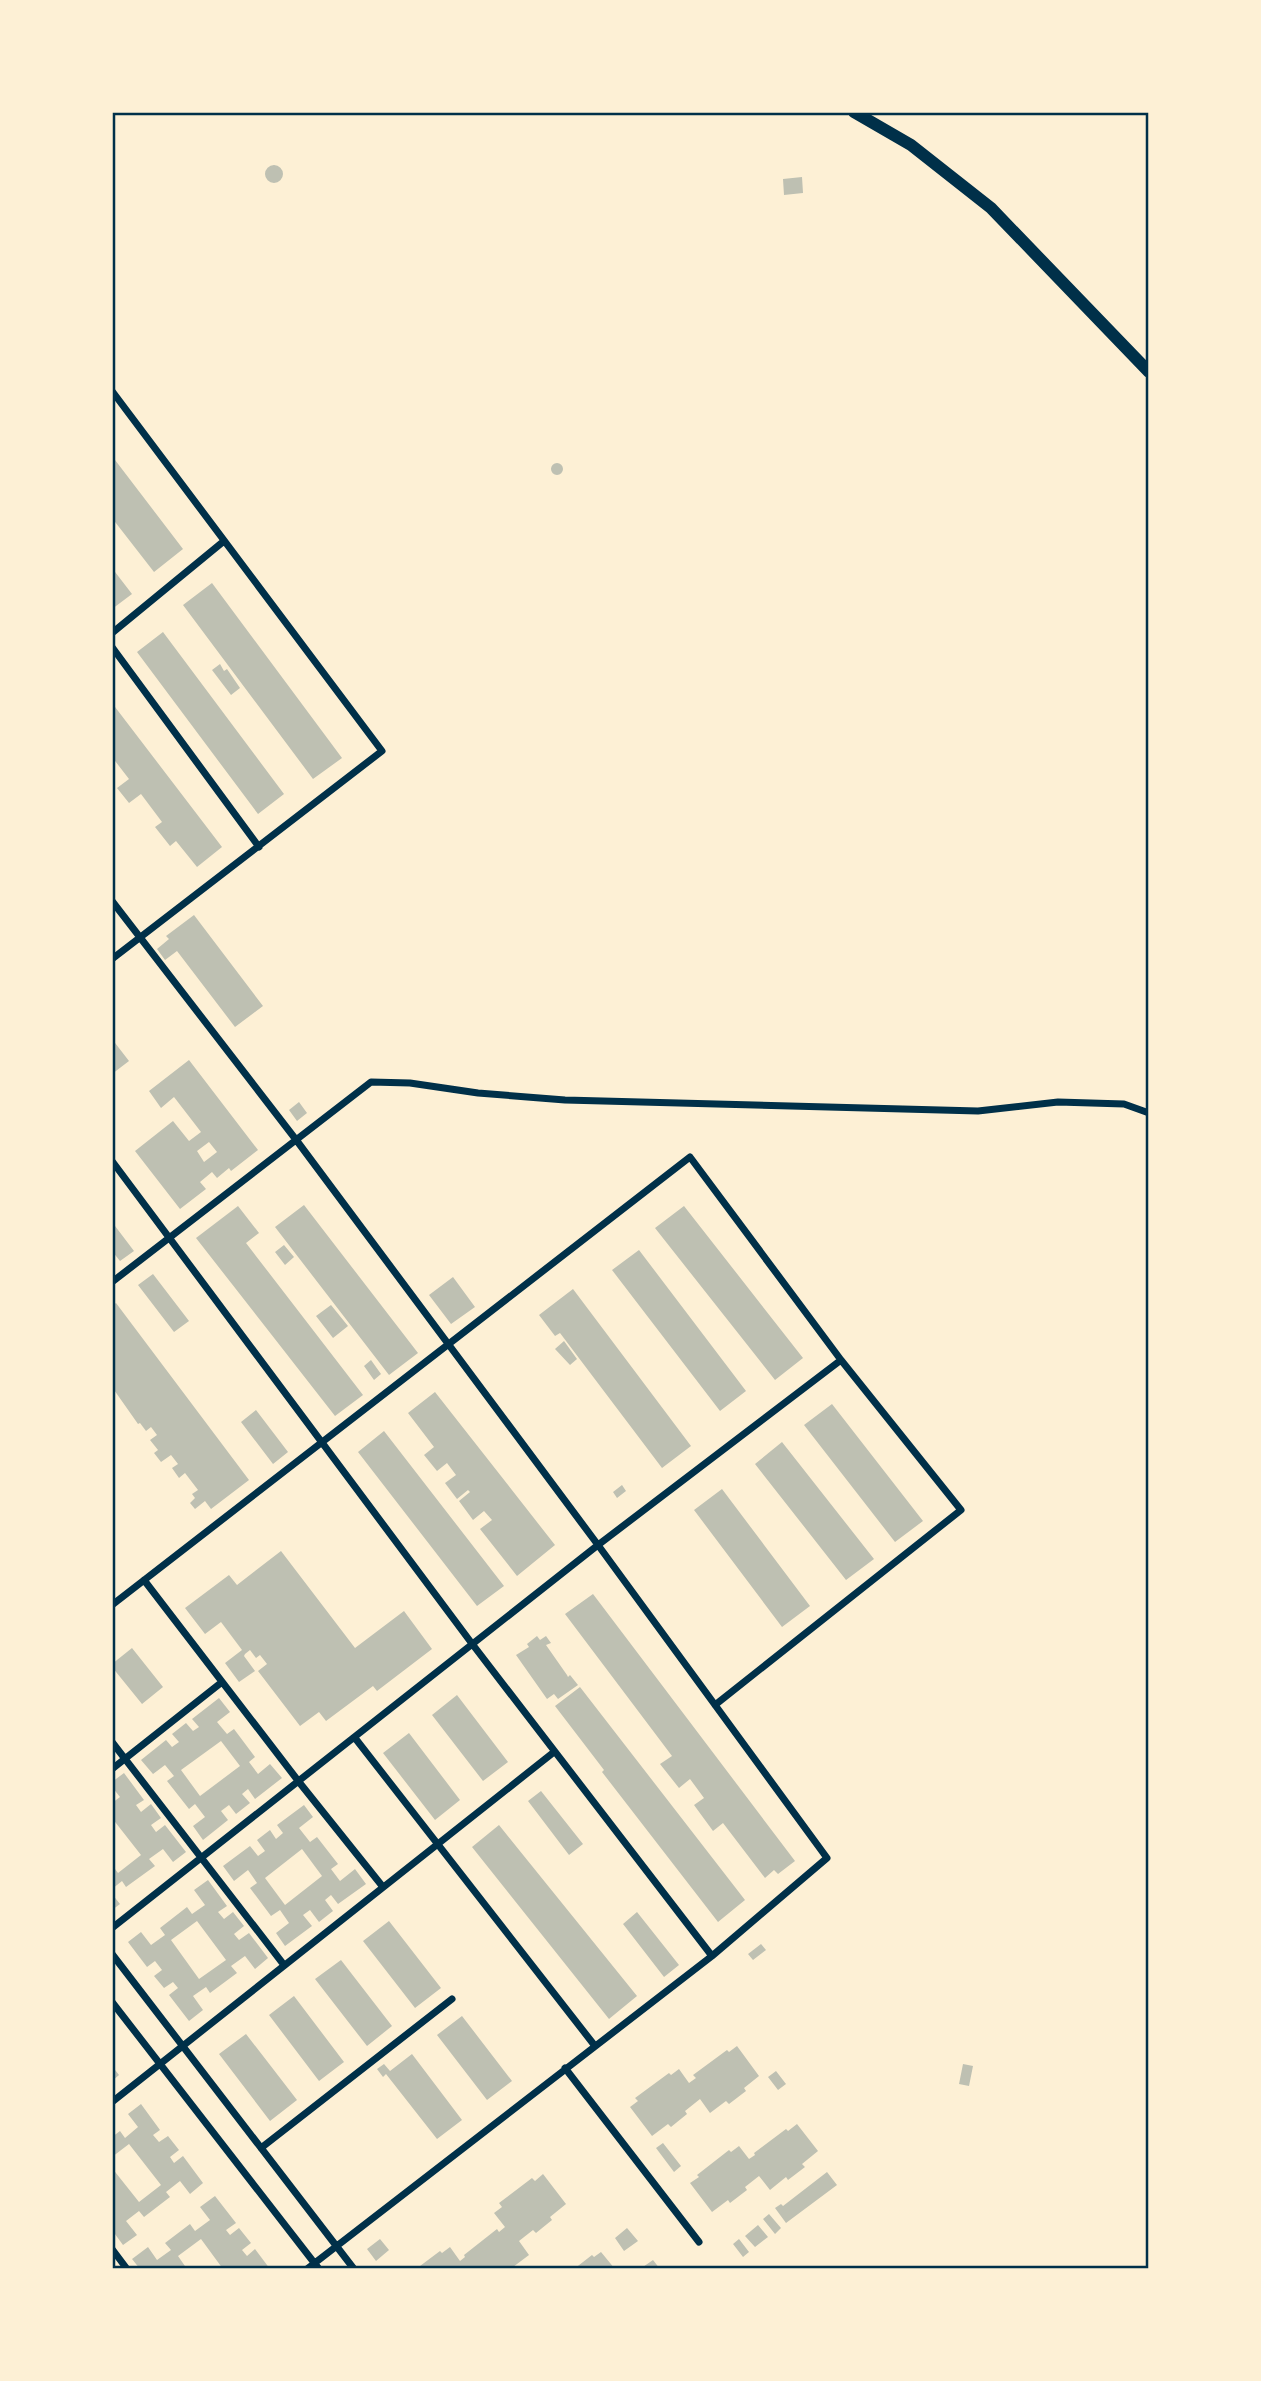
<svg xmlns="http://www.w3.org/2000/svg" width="1261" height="2381" font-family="'Golos Text',sans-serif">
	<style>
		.building { fill: #bec0b2; fill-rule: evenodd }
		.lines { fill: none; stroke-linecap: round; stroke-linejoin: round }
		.minor { stroke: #003049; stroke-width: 7 }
		.tertiary { stroke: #003049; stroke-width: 12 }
		.neatline { fill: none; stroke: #003049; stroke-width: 2.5 }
	</style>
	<rect width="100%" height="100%" fill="#fdf0d5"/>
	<!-- building -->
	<path class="building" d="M265 174a9 9 0 1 1 18 0a9 9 0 1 1-18 0Z
		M802 177 803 193 784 195 783 179Z
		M112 456 183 549 154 572 112 518Z
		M551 469a6 6 0 1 1 12 0a6 6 0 1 1-12 0Z
		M112 568 132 594 112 609Z
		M212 583 342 758 313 779 183 605Z
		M163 632 284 794 258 814 137 652Z
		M220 664 224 671 227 669 240 688 231 695 212 670Z
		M112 703 222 847 197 867 176 841 170 846 155 827 162 822 141 794 129 803 117 788 129 779 112 757Z
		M194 915 263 1006 235 1027 177 951 165 960 157 949 169 939 166 936Z
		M112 1039 129 1061 112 1074Z
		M189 1060 258 1150 231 1171 229 1168 217 1178 212 1172 200 1182 206 1189 180 1209 135 1151 173 1121 189 1141 201 1132 174 1097 161 1108 149 1091ZM209 1142 217 1152 204 1162 197 1151Z
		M299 1102 307 1113 297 1121 289 1110Z
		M304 1205 418 1353 389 1375 275 1227Z
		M238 1206 259 1233 246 1243 363 1395 335 1416 196 1238Z
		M684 1206 803 1358 775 1380 655 1228Z
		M112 1222 134 1251 120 1261 112 1251Z
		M284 1245 294 1257 285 1265 275 1252Z
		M639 1250 746 1391 720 1411 612 1270Z
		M153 1274 189 1321 174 1332 138 1285Z
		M453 1277 475 1307 451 1324 429 1295Z
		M573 1289 691 1446 662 1468 560 1333 555 1336 539 1315Z
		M116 1303 249 1480 211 1509 205 1501 195 1509 190 1503 195 1498 192 1494 198 1490 185 1473 179 1478 172 1468 178 1464 171 1455 161 1462 154 1453 158 1450 150 1440 157 1435 151 1427 146 1431 140 1423 138 1424 112 1387V1383L115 1381 112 1377V1306Z
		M331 1305 348 1326 333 1338 316 1316Z
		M564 1341 577 1359 570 1365 555 1349Z
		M371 1360 381 1374 374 1380 364 1366Z
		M435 1392 555 1545 517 1576 480 1529 492 1520 484 1511 473 1520 459 1501 470 1492 468 1490 457 1499 445 1483 456 1475 447 1463 437 1471 424 1455 434 1447 408 1413Z
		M832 1404 923 1521 895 1542 804 1425Z
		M256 1410 288 1452 273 1464 241 1422Z
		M384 1431 504 1586 477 1606 358 1452Z
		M782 1442 874 1559 846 1580 755 1464Z
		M622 1485 626 1491 617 1498 613 1492Z
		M722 1489 810 1606 782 1627 694 1510Z
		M281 1551 355 1648 404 1611 432 1649 377 1691 373 1686 326 1721 319 1712 300 1726 258 1671 267 1664 260 1655 256 1658 250 1650 245 1654 244 1656 255 1671 239 1682 225 1663 242 1650 221 1622 205 1634 185 1608 229 1575 237 1585Z
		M593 1594 795 1861 778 1874 774 1870 765 1878 723 1823 713 1831 694 1805 704 1798 690 1779 679 1788 660 1764 672 1756 565 1614Z
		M537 1636 540 1640 546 1636 551 1643 546 1645 567 1675 568 1677 570 1675 578 1685 558 1699 554 1694 547 1699 516 1655 529 1647 527 1644Z
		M132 1648 163 1687 142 1704 112 1667V1664Z
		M580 1687 745 1900 718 1922 602 1772 604 1770 555 1706Z
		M457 1695 508 1762 483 1781 432 1715Z
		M219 1698 230 1712 217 1722 227 1734 234 1729 255 1757 249 1762 258 1774 270 1764 282 1778 255 1799 248 1789 242 1794 250 1803 236 1814 229 1805 221 1811 228 1820 203 1840 193 1826 205 1817 195 1804 189 1809 167 1781 174 1776 165 1765 153 1774 141 1760 166 1740 172 1747 179 1742 172 1734 186 1723 193 1731 199 1727 192 1719ZM221 1741 240 1766 200 1796 181 1770Z
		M409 1733 460 1800 435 1820 383 1753Z
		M124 1773 144 1800 136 1805 141 1812 151 1804 161 1818 151 1825 156 1832 165 1825 186 1852 173 1862 163 1849 149 1859 155 1866 126 1887 122 1881 112 1889V1865L118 1873 141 1855 112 1818V1803L120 1797 112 1787V1782Z
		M541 1791 583 1844 569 1855 528 1801Z
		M304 1805 313 1817 299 1828 310 1842 317 1837 338 1864 331 1869 340 1881 355 1869 366 1884 338 1904 331 1895 325 1900 333 1911 319 1922 310 1910 303 1915 312 1926 285 1946 276 1933 289 1923 280 1910 271 1916 250 1888 257 1883 248 1870 234 1881 223 1866 250 1846 258 1856 265 1851 257 1840 270 1830 276 1839 283 1833 277 1825ZM302 1849 322 1876 285 1905 265 1878Z
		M499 1825 637 1996 609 2019 472 1847Z
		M208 1880 227 1906 218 1912 224 1919 233 1912 244 1926 234 1934 239 1940 249 1933 268 1958 255 1969 245 1956 231 1966 237 1973 210 1993 206 1987 193 1996 203 2010 189 2021 169 1995 178 1988 173 1982 164 1988 154 1976 162 1970 155 1961 147 1967 128 1942 141 1932 151 1945 165 1935 160 1928 187 1907 192 1914 205 1905 194 1890ZM197 1921 226 1960 199 1979 171 1940Z
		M112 1894 120 1904 112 1910Z
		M637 1912 679 1965 664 1977 623 1924Z
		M389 1921 441 1988 415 2008 363 1941Z
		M761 1944 766 1950 753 1960 748 1954Z
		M341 1960 392 2026 367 2046 315 1979Z
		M294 1996 344 2062 319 2081 269 2015Z
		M462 2016 512 2081 487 2100 437 2035Z
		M246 2034 297 2100 270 2121 219 2054Z
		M737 2046 759 2076 744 2088 746 2091 729 2104 726 2101 710 2113 700 2099 685 2111 687 2114 671 2127 668 2124 652 2136 630 2107 638 2101 635 2098 669 2073 671 2075 679 2069 689 2083 696 2078 693 2075 727 2050 729 2052Z
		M412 2054 462 2120 437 2139 386 2074 383 2077 377 2069 384 2064 390 2071Z
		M963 2064 973 2066 969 2086 959 2084Z
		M112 2066 119 2075 112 2081Z
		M776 2071 786 2084 778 2090 768 2077Z
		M141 2104 160 2130 153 2135 159 2142 168 2136 179 2150 170 2157 174 2163 183 2156 203 2183 190 2194 180 2181 166 2192 170 2197 144 2217 139 2211 126 2221 137 2235 123 2245 112 2230V2168L139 2202 161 2185 129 2144 112 2157V2137L120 2131 125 2138 138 2127 128 2114Z
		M797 2124 818 2151 802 2164 805 2167 788 2180 786 2177 770 2190 759 2176 745 2187 747 2190 730 2203 728 2200 712 2212 690 2183 699 2177 697 2175 729 2150 731 2152 739 2146 749 2159 755 2155 754 2153 786 2129 788 2131Z
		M663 2143 681 2166 674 2172 656 2148Z
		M827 2172 837 2185 786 2223 775 2208 781 2204 783 2206Z
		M543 2174 566 2204 550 2217 552 2220 536 2233 533 2230 519 2241 529 2255 513 2267 515 2269H416L440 2251 442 2253 450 2247 460 2261 465 2257 464 2255 497 2229 499 2232 505 2227 494 2213 502 2207 499 2203 532 2178 535 2181Z
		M215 2196 236 2223 226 2230 230 2235 239 2228 251 2243 242 2250 247 2256 255 2249 270 2269H223L201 2239 178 2256 187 2269H140L132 2259 148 2247 157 2260 171 2250 165 2243 190 2224 195 2231 210 2220 200 2207Z
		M769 2214 781 2228 775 2234 763 2219Z
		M758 2225 768 2237 755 2247 745 2236Z
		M627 2228 638 2241 624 2251 615 2238Z
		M380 2239 389 2250 376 2261 367 2249Z
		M739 2239 749 2252 743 2257 733 2244Z
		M601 2252 615 2269H574L592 2255 594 2257Z
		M653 2260 660 2269H640Z"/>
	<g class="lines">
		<!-- minor -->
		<path class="minor" d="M112 391 382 751 112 959
			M112 633 224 541
			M112 647 259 847
			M112 901 297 1141 598 1545 827 1858 712 1956 307 2269
			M112 1161 473 1645 712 1956
			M112 1282 371 1082 410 1083 478 1093 565 1100 978 1111 1058 1102 1124 1104 1149 1113
			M144 1580 299 1782 383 1887
			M112 1605 690 1157 841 1360 961 1510 715 1705
			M355 1738 595 2046
			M112 1742 284 1965
			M112 1769 222 1682
			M112 1928 598 1545 841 1360
			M112 1954 354 2269
			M112 2002 319 2269
			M565 2068 699 2242
			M112 2102 554 1752
			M261 2148 452 1999
			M112 2249 127 2269"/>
		<!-- tertiary -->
		<path class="tertiary" d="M854 112 911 145 991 208 1149 372"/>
	</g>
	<!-- border -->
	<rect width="1261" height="2381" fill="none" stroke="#fdf0d5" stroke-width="228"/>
	<rect x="114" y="114" width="1033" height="2153" class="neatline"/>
</svg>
